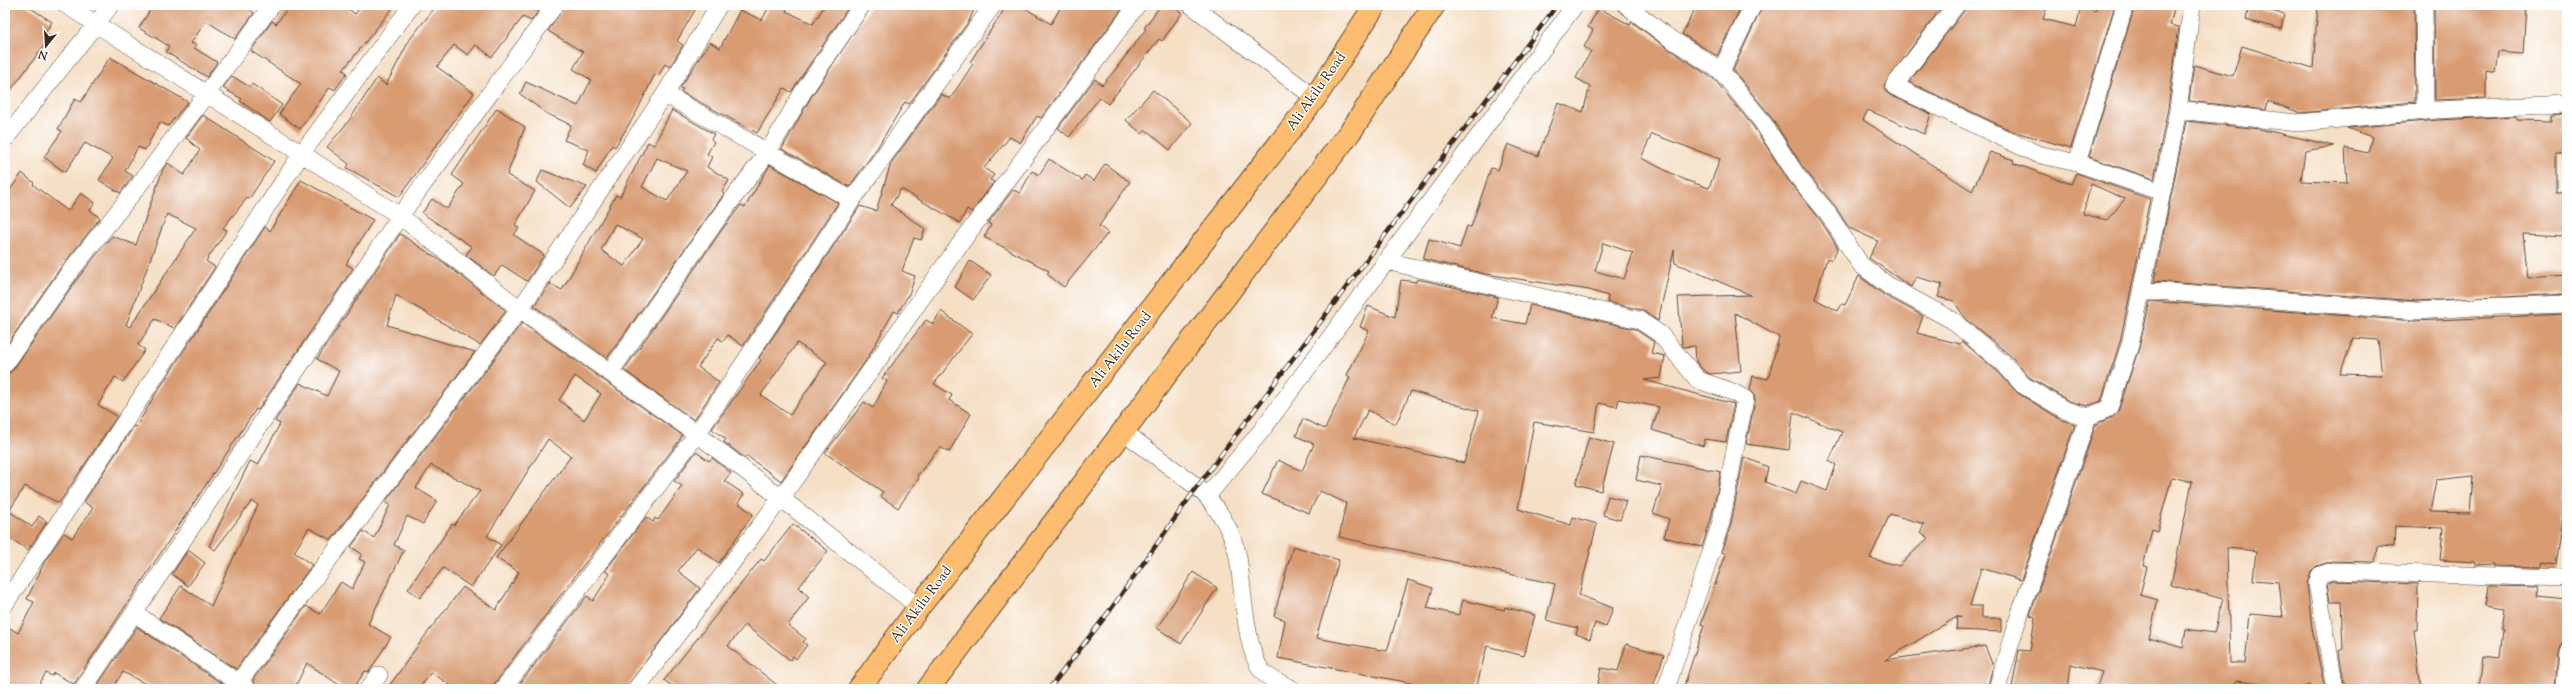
<svg xmlns="http://www.w3.org/2000/svg" width="2572" height="694" font-family="'Sorts Mill Goudy',serif">
	<style>
		.building { fill: #d89b72; fill-rule: evenodd }
		.lines { fill: none; stroke-linecap: round; stroke-linejoin: round }
		.street-casing { stroke: #574537; stroke-width: 18 }
		.primary-casing { stroke: #574537; stroke-width: 24 }
		.street { stroke: #fff; stroke-width: 17 }
		.primary { stroke: #fcbd6f; stroke-width: 22 }
		.rail-casing { stroke: #3b2a1e; stroke-width: 4.5 }
		.rail { stroke: #fff; stroke-width: 3; stroke-dasharray: 9; stroke-linecap: butt }
		.labels { text-anchor: middle; dominant-baseline: central; stroke-width: 3; stroke-linejoin: round; paint-order: stroke }
		.street-label { font-size: 14px; fill: #3b2a1e; stroke: #fff }
	</style>
	<rect width="100%" height="100%" fill="#fff"/>
	<filter id="ink" filterUnits="userSpaceOnUse"><feTurbulence type="fractalNoise" baseFrequency=".025" numOctaves="2"/><feDisplacementMap in="SourceGraphic" scale="8" xChannelSelector="R" yChannelSelector="G"/><feConvolveMatrix kernelMatrix="1 2 1 2 8 2 1 2 1" color-interpolation-filters="sRGB"/></filter>
	<filter id="wash" filterUnits="userSpaceOnUse"><feTurbulence type="fractalNoise" baseFrequency=".012" numOctaves="4" result="noise"/><feDisplacementMap in="SourceGraphic" scale="16" xChannelSelector="R" yChannelSelector="G"/><feGaussianBlur stdDeviation="0.9" result="paint"/><feColorMatrix in="noise" values="0 0 0 0 0 0 0 0 0 0 0 0 0 0 0 0 0 1.4 0 .05"/><feComposite in="paint" operator="in"/></filter>
	<g filter="url(#wash)">
		<rect width="100%" height="100%" fill="#f5dfc5"/>
		<g id="blocks">
			<!-- building -->
			<path class="building" d="M5 5H26L52 22 45 33 51 36 5 98Z
				M153 5H245L254 13 235 39 206 21 191 43 196 45 194 48 217 62 207 77 166 52 169 46 139 28Z
				M290 5H343L355 14 362 5H395L343 70 347 73 335 90 330 87 300 129 279 114 301 84 251 51 272 21 276 24Z
				M437 5H543L531 21 523 17 492 57 476 45 468 55 454 45 437 67 474 93 399 197 347 168 349 164 327 147 348 122 377 78 386 85 410 39Z
				M565 5H698L677 41 683 45 670 67 665 64 659 75 655 74 636 113 615 147 612 145 596 173 583 165 589 150 564 140 571 125 546 113 520 94 526 82 578 106 591 80 573 69 583 52 548 31Z
				M770 5H789L786 11 813 24 825 5H850L791 92 784 88 757 133 681 92 683 89 680 88 710 42 720 48 740 10 762 20Z
				M872 5H976L969 21 909 104 905 102 877 148 849 187 782 149 811 97Z
				M1007 5H1020L1051 24 1062 5H1125L1041 118 1037 116 1020 143 1010 137 984 168 994 175 990 180 994 182 972 212 967 209 960 223 901 189 891 205 925 229 921 240 914 238 902 271 915 276 910 292 898 313 894 311 867 359 781 481 747 456 745 458 724 442 726 439 712 429 761 360 759 358 860 206 876 211 891 163 941 94 950 99 973 64 970 62ZM797 343 827 362 790 415 761 395Z
				M1161 5H1171L1182 13 1162 41 1159 39 1108 104 1100 97 1069 137 1058 128 1095 79 1102 85 1115 70 1146 29 1144 28Z
				M1697 5H1742L1717 56 1682 34Z
				M1763 5H1943L1884 85 1885 91 1890 95 1931 114 1924 134 1868 110 1863 120 1972 191 1990 152 2014 160 2013 163 2071 184 2076 173 2150 199 2120 342 2101 401 2087 406 2069 401 2029 377 2013 358 1965 318 1954 301 1938 297 1942 284 1916 277 1911 287 1869 258 1878 241 1849 228 1835 206 1805 170 1769 114 1733 70ZM2091 184 2125 199 2107 220 2083 214Z
				M1966 5H2048L2043 19 2076 27 2081 7 2096 11 2097 5H2115L2071 148 2012 131 1909 82 1964 11Z
				M2135 5H2175L2170 25 2179 27 2168 108 2154 179 2089 157Z
				M2318 5H2414L2415 102 2301 113 2268 101 2266 110 2189 101 2194 65 2233 76 2242 46 2313 68Z
				M2434 5H2526L2523 54 2498 52 2495 72 2486 70V98L2435 100Z
				M2249 6 2284 14 2281 29 2246 20Z
				M1599 8 1630 25 1632 22 1660 43 1714 79 1753 126 1789 181 1819 218 1838 248 1831 260 1827 258 1815 299 1838 311 1842 304 1845 305 1859 276 1884 295 1923 316 1917 333 1960 344 1962 341 1999 373 2018 393 2060 419 2075 424 2021 580 1981 568 1970 606H1982V618H2001V632L1956 630 1957 617 1961 618 1960 615 1885 660 1985 646 1993 666 1987 689H1683L1704 625 1701 624 1726 554 1722 552 1731 524 1744 457 1768 467 1765 482 1796 494 1801 481 1827 491 1836 465 1829 461 1842 432 1793 412 1789 450 1746 444 1755 401 1754 394 1750 390 1753 376 1768 379 1779 337 1735 313 1741 371 1710 374 1704 371 1696 362 1695 346 1684 347 1682 345 1678 297 1751 295 1675 263 1674 250 1658 321 1642 310 1607 302 1608 296 1589 290 1486 274 1423 259 1429 239 1460 248 1467 226 1471 227 1491 168 1498 170 1508 144 1538 156 1558 103 1583 112 1590 86 1576 78 1591 51 1584 47 1593 30 1588 27ZM1652 134 1720 159 1709 188 1685 180 1641 158ZM1603 243 1633 253 1624 279 1595 271ZM1890 514 1924 524 1920 533 1928 538 1899 566 1870 558Z
				M110 57 188 102 168 126 160 122 145 150 138 147 125 171 133 176 120 193 99 180 113 158 85 143 65 172 44 157 62 131 58 129 70 107 75 99 81 102Z
				M232 76 250 87 252 84 282 105 270 122 240 101 242 99 223 88Z
				M1153 90 1192 123 1170 150 1146 130 1142 134 1126 120Z
				M497 108 525 127 507 175 535 191 515 225 519 228 514 235 544 255 527 281 502 265 494 276 466 255 472 247 422 213 432 199 447 209 464 184 452 175Z
				M672 110 714 134 711 139 714 142 707 154 712 157 707 167 729 180 722 192 724 194 607 358 534 306 551 282 550 284 562 290 616 195 620 197 648 142 654 145ZM657 158 687 171 667 201 642 187ZM615 224 643 239 624 266 601 250Z
				M2567 114V154H2556V193H2567V236L2523 234 2528 278 2567 275V294L2417 301 2154 281 2186 121 2260 129 2334 146 2305 151 2301 181 2347 183 2345 148 2368 153 2372 137 2347 128 2438 120 2517 116V120L2552 121V115Z
				M203 115 274 161 249 199 247 198 223 228 227 230 206 261 215 267 177 325 174 328 155 319 138 345 145 350 123 382 115 377 98 405 117 416 59 503 25 486 9 511 32 527 39 516 47 522 28 550 5 535V376L13 370 77 279 112 236 136 245 163 169 168 163 184 175 200 150 186 138ZM167 214 196 228 130 327 126 325Z
				M1049 159 1082 180 1085 175 1094 181 1105 164 1130 182 1099 226 1108 233 1064 287 1047 274 1049 271 984 237 991 225 988 223 1013 190 1020 193 1032 171 1039 175Z
				M770 165 838 203 743 346 728 335 723 341 718 338 698 367 719 382 694 420 624 370 721 231 741 205 745 207Z
				M542 170 587 187 570 208 537 182Z
				M22 173 34 183 33 185 68 211 81 193 95 203 90 210 100 218 61 267 6 346 5 197Z
				M301 180 373 220 346 264 353 268 258 410 256 409 74 684 54 673 52 676 46 673 36 689H6L11 681 5 677V661L11 652 5 649V636L10 628 18 633 34 602 27 599 45 561 64 533 72 538 93 508 84 502 134 426 136 427 155 395 261 233 265 227 270 231Z
				M400 234 443 262 506 311 480 345 396 295 387 325 475 352 331 540 309 528 294 552 312 565 236 669 159 618 181 586 211 606 258 505 252 501 215 550 209 546 250 461 258 465 280 424 275 421 300 383 327 396 339 371 317 359Z
				M970 261 991 275 973 300 955 287Z
				M1417 279 1498 297 1492 318 1525 324 1530 305 1635 329 1654 342 1651 353 1665 356 1661 378 1644 380 1734 404 1726 442 1705 439 1703 446 1652 430 1659 407 1619 399 1617 407 1599 403 1594 432 1534 422 1518 509 1571 525 1573 517 1597 524 1579 595 1613 608 1606 627 1595 623 1590 639 1576 634 1578 628 1546 620 1555 584 1339 537 1346 503 1320 491 1309 513 1262 494 1278 460 1302 471 1314 444 1296 436 1303 419 1325 429 1350 377 1347 375 1369 331 1360 327 1368 306 1395 317 1401 280 1416 282ZM1411 391 1479 411 1464 463 1354 438 1368 410 1396 424Z
				M2150 301 2416 321 2567 314V489L2556 565 2543 563 2542 567 2492 566 2493 564 2476 565 2475 562 2440 560 2443 528 2395 526 2394 547 2377 546 2375 562 2332 561 2317 566 2311 571 2307 584 2312 628 2325 689H2312V685L2294 689H2278L2277 686 2236 681 2235 689H2096L2102 672 2071 664 2068 689 2012 687 2019 650 2030 651 2035 617 2030 615 2096 424 2113 417 2118 411 2139 348ZM2353 338 2378 340 2382 375 2340 374ZM2473 476 2470 513 2430 512 2436 480ZM2172 477 2192 482 2171 585 2223 599 2214 633 2186 629 2183 648 2149 638 2158 600 2140 595 2147 567 2143 566 2152 529 2157 531ZM2227 548 2256 551 2253 580 2279 582 2283 617 2250 614 2245 663H2230Z
				M941 311 972 334 934 384 952 395 949 400 971 414 949 452 940 447 917 476 919 478 898 508 880 496 883 492 825 453 864 402 873 408 887 381 882 378 926 320 933 324Z
				M522 323 682 435 679 441 569 584 495 683 493 689H456L431 672 419 689H387L425 636 463 587 496 610 519 572 496 558 571 456 548 439 487 536 501 545 471 587 443 568 420 598 408 589 452 524 454 525 480 491 431 465 416 488 437 501 423 524 407 516 394 545 404 550 368 624 391 637 369 672 365 671 353 689H345L307 663 294 689H258L253 680 306 606 320 614 341 582 352 589 365 562 359 559 362 554 351 547 363 531 374 538 390 505 385 502ZM575 376 601 394 584 420 559 400Z
				M1589 437 1614 444 1601 491 1576 484Z
				M696 452 709 461 712 458 731 473 724 481 744 494 738 503 753 514 719 563 697 547 678 571 700 588 626 688 516 689 587 596 593 601 610 574 605 571 646 517 653 522 655 518 658 520 682 486 674 481Z
				M1641 455 1721 472 1711 519 1702 547 1664 537 1669 519 1653 513 1662 486 1636 480Z
				M1608 496 1626 501 1620 520 1603 515Z
				M793 524 828 551 799 587 809 597 788 625 806 639 803 642 807 645 796 659 793 656 790 660 745 625 728 646 782 689H676L664 680 761 559 764 561Z
				M1293 546 1339 560 1316 638 1387 651 1408 580 1433 588 1427 608 1459 615 1463 600 1504 610 1505 607 1535 615 1524 656 1487 646 1476 689H1418L1410 687 1411 683 1278 658 1285 620 1274 616Z
				M188 550 205 563 188 586 172 574Z
				M1193 572 1217 588 1181 644 1157 628Z
				M2333 581 2418 584 2417 630H2414L2421 689H2345L2339 651 2343 649 2341 601H2330L2327 584Z
				M2489 586 2539 587 2537 596 2567 599 2565 642 2559 645 2557 650 2554 689H2479L2483 656 2500 658 2503 630 2501 629 2504 608 2486 605Z
				M137 627 224 685 223 689H155L123 672 112 689H95Z
				M1626 644 1664 655 1652 689H1597L1601 668 1618 671Z"/>
		</g>
	</g>
	<g filter="url(#ink)">
		<use href="#blocks" fill-opacity="0" stroke="#574537" stroke-width="1"/>
		<g class="lines">
			<!-- street casing -->
			<g class="street-casing">
				<path id="street" d="M66 5 400 216 520 309 697 434 781 498 919 607
					M1191 5 1315 98
					M1626 5 1665 35 1721 71 1761 120 1797 176 1827 212 1861 265 1889 286 1952 320 2006 366 2023 385 2065 410 2088 417
					M1956 5 1894 86 2037 154 2077 163 2162 192
					M2424 5 2425 111
					M1721 71 1753 5
					M665 94 852 200
					M2178 110 2297 123 2437 110 2567 104
					M5 139 111 5
					M2077 163 2125 5
					M1386 261 1639 320 1660 334 1698 380 1733 392 1745 399 1721 522 1666 689
					M2142 290 2417 311 2473 307 2567 304
					M5 364 69 273 139 185 272 5
					M610 372 713 225 768 152 803 92 862 5
					M1124 432 1197 487C1217 505 1232 530 1238 557 1243 584 1245 657 1265 674 1272 680 1283 684 1292 689
					M1207 496 1262 430 1575 5
					M5 604 302 153 412 5
					M134 613 248 689
					M83 689 400 216 555 5
					M234 689 301 596 520 309 665 94 719 5
					M368 689 379 675
					M503 689 697 434 852 200 993 5
					M636 689 781 498 952 255 1137 5
					M1997 689 2015 628 2088 417 2109 408 2130 345 2162 192 2178 110 2192 5
					M2335 689 2317 583 2320 575 2332 571 2567 578
					M2564 689 2567 651"/>
			</g>
			<!-- primary casing -->
			<g class="primary-casing">
				<path id="primary" d="M859 689 919 607 1315 98 1375 5
					M928 689 1353 128 1434 5"/>
			</g>
			<!-- street -->
			<use href="#street" class="street"/>
			<!-- primary -->
			<use href="#primary" class="primary"/>
			<!-- rail casing -->
			<g class="rail-casing">
				<path id="rail" d="M1049 689 1111 609 1197 487 1557 5"/>
			</g>
			<!-- rail -->
			<use href="#rail" class="rail"/>
		</g>
	</g>
	<g class="labels">
		<!-- street labels -->
		<g class="street-label">
			<text transform="translate(1317 92) rotate(-55)">Ali Akilu Road</text>
			<text transform="translate(1121 350) rotate(-52)">Ali Akilu Road</text>
			<text transform="translate(922 605) rotate(-53)">Ali Akilu Road</text>
		</g>
	</g>
	<!-- margin -->
	<rect width="2572" height="694" fill="none" stroke="#fff" stroke-width="20"/>
	<!-- north arrow -->
	<g transform="translate(46 46) rotate(198)" stroke="#ffffff" stroke-width="3" paint-order="stroke">
	<path d="M0-3L7 15L0 10L-7 15Z" fill="#3b2a1e"/>
	<text y="-6" font-size="11" font-weight="bold" text-anchor="middle" fill="#3b2a1e">N</text>
	</g>
</svg>
